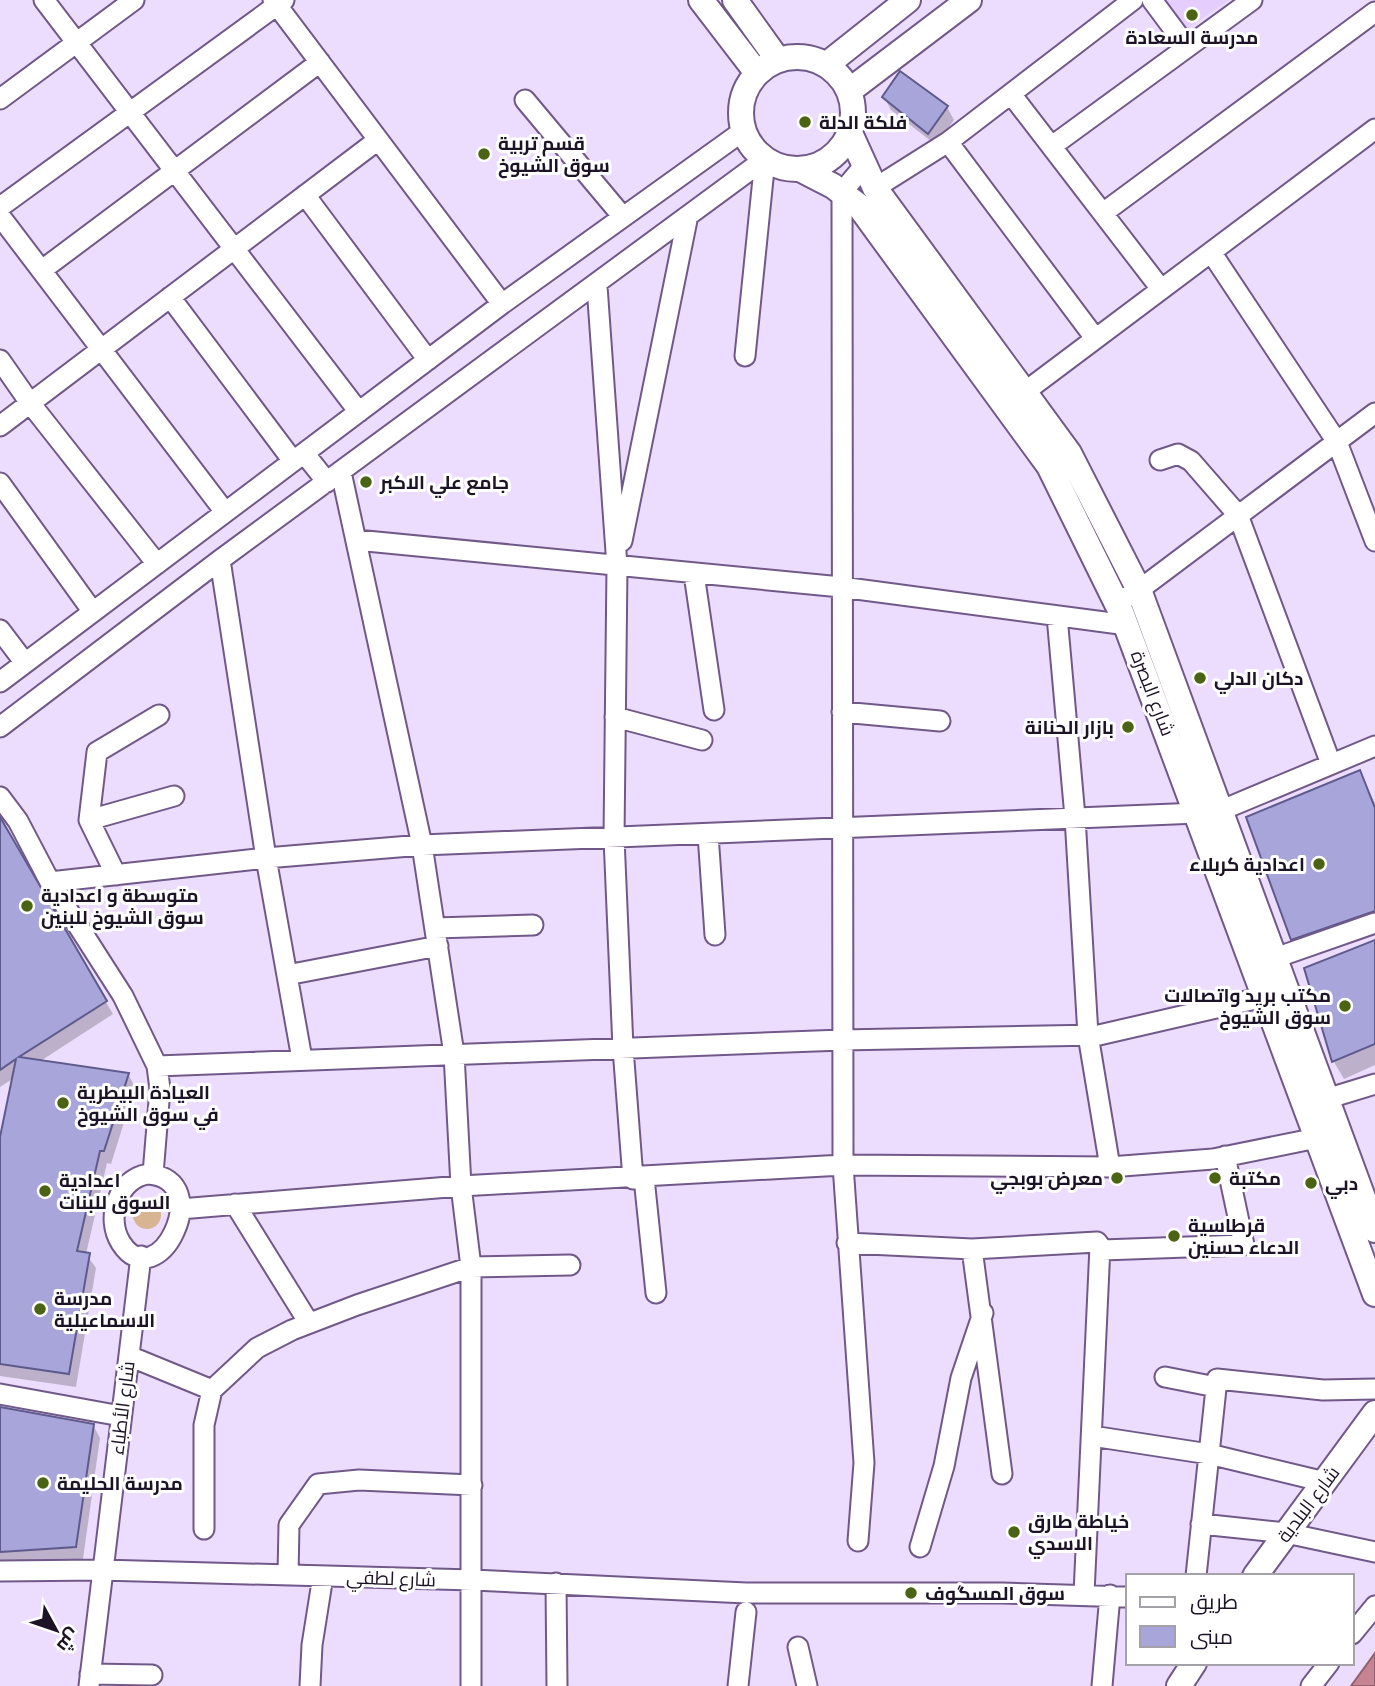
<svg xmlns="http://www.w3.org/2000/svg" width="1375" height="1686" font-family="'Public Sans',Cairo,sans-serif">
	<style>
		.built { fill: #e5cefe }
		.green { fill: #d7b492 }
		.water { fill: #c68492; stroke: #936272; stroke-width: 2 }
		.shadow { fill: #0003 }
		.building { fill: #a8a5db; stroke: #5e5b8c; stroke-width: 2 }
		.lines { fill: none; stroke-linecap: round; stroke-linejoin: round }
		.minor-casing { stroke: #705988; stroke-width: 23 }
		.major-casing { stroke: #705988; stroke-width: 28 }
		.minor { stroke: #fff; stroke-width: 19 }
		.major { stroke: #fff; stroke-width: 24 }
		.poi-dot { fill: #4b6414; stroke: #fff; stroke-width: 2.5 }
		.labels { text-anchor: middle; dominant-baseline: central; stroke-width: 6; stroke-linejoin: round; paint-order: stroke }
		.poi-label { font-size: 19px; font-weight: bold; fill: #1d1326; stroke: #fff; text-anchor: start }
		.street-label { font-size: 19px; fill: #1d1326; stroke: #fff }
	</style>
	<rect width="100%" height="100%" fill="#ecddfe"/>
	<!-- built -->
	<path class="built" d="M1165 0H1229L1187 29Z"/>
	<!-- green -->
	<path class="green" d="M133 1215a14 14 0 1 1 28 0a14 14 0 1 1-28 0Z"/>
	<!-- water -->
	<path class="water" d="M1375 1653V1686H1351Z"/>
	<!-- shadow -->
	<path class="shadow" d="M884 97 947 107 954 120 936 145 891 110Z
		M1359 772 1375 803V929L1302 956 1292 939Z
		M0 820 113 1014 39 1062 128 1074 135 1087 111 1164 107 1163 86 1254 96 1268 76 1387 0 1376V1139L14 1078 0 1087Z
		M1375 941V1065L1344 1079 1334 1062 1306 969Z
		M0 1410 93 1425 100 1438 83 1559 0 1565Z"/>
	<!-- building -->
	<path class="building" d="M900 71 948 106 928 134 882 97Z
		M1360 770 1375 808V911L1291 940 1246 817Z
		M0 817 107 1001 19 1057 129 1073 104 1151H100L77 1251 90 1253 69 1374 0 1364V1137L16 1059 0 1070Z
		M1375 940V1044L1332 1062 1304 968Z
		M0 1407 94 1424 76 1547 0 1552Z"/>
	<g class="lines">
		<!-- minor casing -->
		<g class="minor-casing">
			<path id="minor" d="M44 0 359 412
				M273 0 502 304
				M1152 0 1187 47
				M1011 94 1161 289
				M0 99 134 0
				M525 100 623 217
				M948 142 1095 338
				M1052 146 1252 0
				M875 188 948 142 1133 0
				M305 195 428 360
				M0 207 284 0
				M1103 213 1375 12
				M0 216 225 512
				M1211 252 1337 442 1375 541
				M42 270 320 62
				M597 286 617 566 614 838 623 1048 633 1179
				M170 297 293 461
				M745 356 765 159
				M0 360 30 403 157 564
				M1026 391 1375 129
				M0 426 378 140
				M304 453 327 482
				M1160 460 1178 454 1191 461 1238 515 1331 764
				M341 472 422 845 454 1054 461 1186 471 1267V1686
				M0 483 93 612
				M356 540 841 587 1127 625
				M622 541 687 220
				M220 560 266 858 302 1059
				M694 574 714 710
				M1117 603 1139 590 1375 413
				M1057 616 1075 817 1088 1035 1110 1167
				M0 630 25 663
				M0 682 502 304 743 131
				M842 712 940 721
				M615 717 702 740
				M0 727 220 560 765 159
				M0 797 18 821 50 882 123 996 157 1066 160 1089 153 1174
				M89 820 174 796
				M708 834 715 935
				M116 875 89 820 97 752 159 715
				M50 882 266 858 422 845 1198 813 1222 810 1375 746
				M435 928 533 925
				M1275 958 1375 923
				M287 975 438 946
				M157 1066 842 1040 1099 1035 1264 997
				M1326 1099 1375 1084
				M148 1174C218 1179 157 1300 121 1243 105 1218 118 1179 148 1174Z
				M644 1178 656 1293
				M235 1204 309 1323
				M180 1209 461 1186 843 1165 1110 1167 1213 1159 1317 1138
				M847 1243 972 1249 1097 1242 1100 1246 1084 1594
				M972 1249 1002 1474
				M1102 1250 1244 1245 1225 1156
				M129 1356 212 1390 257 1348 292 1330 357 1305 471 1267 570 1265
				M1165 1377 1216 1387
				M0 1394 121 1416
				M1092 1436 1209 1454 1325 1482
				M1201 1524 1286 1533 1375 1552
				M204 1529V1425L212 1390
				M858 1541 864 1463 843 1165 842 192 864 166
				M920 1547 944 1466 961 1378 983 1313
				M0 1571 101 1570 473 1580 746 1593H1002L1128 1597
				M288 1575 289 1525 318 1484 359 1480 472 1485
				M1196 1576 1217 1379 1323 1390 1375 1389
				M556 1583 557 1686
				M1352 1634 1375 1606
				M798 1647 807 1686
				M90 1674 152 1675
				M89 1686 141 1256
				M310 1686 312 1645 323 1576
				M738 1686 746 1612
				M1102 1686 1110 1595
				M1311 1686 1329 1663"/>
		</g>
		<!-- major casing -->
		<g class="major-casing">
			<path id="major" d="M701 0 757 73
				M735 0 778 60
				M741 113a56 56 0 1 1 112 0a56 56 0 1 1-112 0Z
				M826 65 908 0
				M849 91 969 0
				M850 133 875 188 1069 453 1139 590 1375 1230
				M800 169 833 186 859 206 1049 466 1121 612 1375 1294
				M1255 1576 1375 1413
				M1179 1686 1194 1663"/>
		</g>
		<!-- minor -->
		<use href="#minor" class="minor"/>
		<!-- major -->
		<use href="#major" class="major"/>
	</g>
	<!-- markers -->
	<g class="poi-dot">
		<circle cx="1192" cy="15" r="7"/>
		<circle cx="805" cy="122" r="7"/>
		<circle cx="484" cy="154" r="7"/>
		<circle cx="366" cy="482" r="7"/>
		<circle cx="1200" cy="678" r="7"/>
		<circle cx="1128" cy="727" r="7"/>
		<circle cx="1319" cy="864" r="7"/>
		<circle cx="27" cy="906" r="7"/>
		<circle cx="1345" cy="1006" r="7"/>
		<circle cx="63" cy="1103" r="7"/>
		<circle cx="1117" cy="1178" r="7"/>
		<circle cx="1215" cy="1178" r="7"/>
		<circle cx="1311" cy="1183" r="7"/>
		<circle cx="45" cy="1191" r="7"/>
		<circle cx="1174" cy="1236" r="7"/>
		<circle cx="40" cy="1309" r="7"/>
		<circle cx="43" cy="1483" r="7"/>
		<circle cx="1014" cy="1532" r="7"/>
		<circle cx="911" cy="1593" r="7"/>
	</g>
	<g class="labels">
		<!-- poi labels -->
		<g class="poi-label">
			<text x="1192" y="37" text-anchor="middle">مدرسة السعادة</text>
			<text x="819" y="122">فلكة الدلة</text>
			<text x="498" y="143">قسم تربية<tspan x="498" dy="22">سوق الشيوخ</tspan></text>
			<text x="380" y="482">جامع علي الاكبر</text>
			<text x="1214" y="678">دكان الدلي</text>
			<text x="1114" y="727" text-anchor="end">بازار الحنانة</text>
			<text x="1305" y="864" text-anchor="end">اعدادية كربلاء</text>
			<text x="41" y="895">متوسطة و اعدادية<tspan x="41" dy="22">سوق الشيوخ للبنين</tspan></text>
			<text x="1331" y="995" text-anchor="end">مكتب بريد واتصالات<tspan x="1331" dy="22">سوق الشيوخ</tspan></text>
			<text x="77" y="1092">العيادة البيطرية<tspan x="77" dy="22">في سوق الشيوخ</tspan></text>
			<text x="1103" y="1178" text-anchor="end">معرض بوبجي</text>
			<text x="1229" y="1178">مكتبة</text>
			<text x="59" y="1180">اعدادية<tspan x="59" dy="22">السوق للبنات</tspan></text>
			<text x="1325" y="1183">دبي</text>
			<text x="1188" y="1225">قرطاسية<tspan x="1188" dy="22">الدعاء حسنين</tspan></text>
			<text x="54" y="1298">مدرسة<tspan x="54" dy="22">الاسماعيلية</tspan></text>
			<text x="57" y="1483">مدرسة الحليمة</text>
			<text x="1028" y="1521">خياطة طارق<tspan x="1028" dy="22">الاسدي</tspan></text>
			<text x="925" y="1593">سوق المسگوف</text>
		</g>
		<!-- street labels -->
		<g class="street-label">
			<text transform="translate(1153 693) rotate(69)">شارع البصرة</text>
			<text transform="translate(122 1408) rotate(-83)">شارع الأطباء</text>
			<text transform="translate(1308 1504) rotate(-53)">شارع البلدية</text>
			<text transform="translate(391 1578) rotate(2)">شارع لطفي</text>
		</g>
	</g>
	<!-- legend -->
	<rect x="1126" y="1574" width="228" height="91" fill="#ffffff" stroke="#a5a1a8" stroke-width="2"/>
	<rect x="1140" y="1597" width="35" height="10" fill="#ffffff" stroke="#a5a1a8" stroke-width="2"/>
	<text x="1190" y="1609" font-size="21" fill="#1d1326">طريق</text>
	<rect x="1140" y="1626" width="35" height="21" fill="#a8a5db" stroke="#a5a1a8" stroke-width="2"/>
	<text x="1190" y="1644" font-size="21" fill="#1d1326">مبنى</text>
	<!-- north arrow -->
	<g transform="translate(56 1630) rotate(130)" stroke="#ffffff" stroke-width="5" paint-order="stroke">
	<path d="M0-5L12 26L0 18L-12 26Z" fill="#1d1326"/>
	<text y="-10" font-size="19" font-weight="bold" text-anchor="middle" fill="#1d1326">ش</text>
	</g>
</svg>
